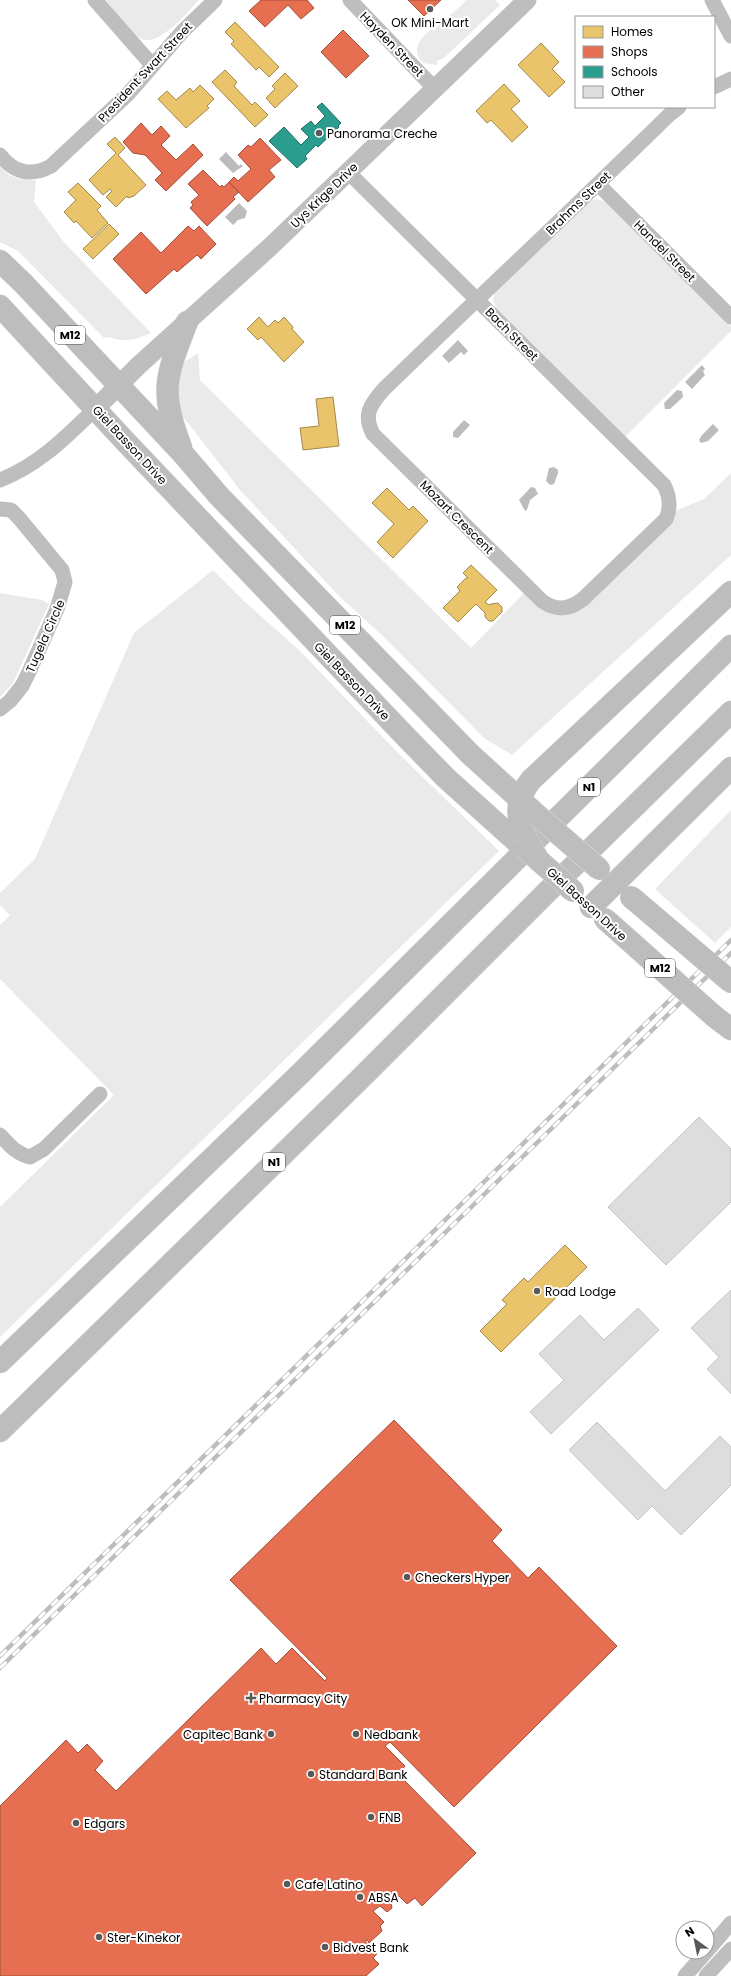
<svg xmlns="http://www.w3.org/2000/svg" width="731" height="1976" font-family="Poppins,sans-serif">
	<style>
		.green { fill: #eaeaea }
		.water { fill: #bcbcbc }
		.homes { fill: #e9c46a; stroke: #a3894a }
		.shops { fill: #e76f51; stroke: #a24e39 }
		.schools { fill: #2a9d8f; stroke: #1d6e64 }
		.building { fill: #ddd; stroke: #c5c5c5 }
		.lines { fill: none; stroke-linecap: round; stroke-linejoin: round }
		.primary-casing { stroke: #dbdbdb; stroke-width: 23 }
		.motorway-casing { stroke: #dbdbdb; stroke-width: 23 }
		.minor { stroke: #bebebe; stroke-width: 15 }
		.tertiary { stroke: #bebebe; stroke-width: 19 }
		.primary { stroke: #bdbdbd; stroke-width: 22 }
		.motorway { stroke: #bdbdbd; stroke-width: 22 }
		.rail-casing { stroke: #bdbdbd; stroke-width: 4.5 }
		.rail { stroke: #fff; stroke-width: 3; stroke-dasharray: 9; stroke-linecap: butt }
		.primary-bridge-casing { stroke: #dbdbdb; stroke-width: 23; stroke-linecap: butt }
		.motorway-bridge-casing { stroke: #dbdbdb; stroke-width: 23; stroke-linecap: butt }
		.primary-bridge { stroke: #bdbdbd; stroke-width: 22 }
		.motorway-bridge { stroke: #bdbdbd; stroke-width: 22 }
		.poi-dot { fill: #595959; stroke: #fff; stroke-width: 1.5 }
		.labels { text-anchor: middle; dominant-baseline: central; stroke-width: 4; stroke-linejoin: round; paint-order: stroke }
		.shield { fill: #fff; stroke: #4c4c4c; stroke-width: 1 }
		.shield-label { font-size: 11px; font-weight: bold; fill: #000 }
		.poi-label { font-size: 12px; fill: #000; stroke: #fff; text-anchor: start }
		.street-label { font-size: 12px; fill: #000; stroke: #fff }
	</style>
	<rect width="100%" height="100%" fill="#fff"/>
	<!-- green -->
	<path class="green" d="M106 0H199C187 12 157 51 138 37 127 29 115 11 106 0Z
		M465 0H495L500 5 444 58 437 61V65L423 63C410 49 420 39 431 29L433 31 466 1Z
		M0 167C10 178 21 181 36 180L34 202 63 241 151 333C140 338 131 341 120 340 113 339 110 336 104 338L18 251 0 242Z
		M597 199 606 202 731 326V331L625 437 497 310 493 300 496 290 589 202Z
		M198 353 200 380 471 648 524 593 566 614 675 511 704 499 731 473V555L512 755 484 738 385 638 340 597 240 490 181 414 176 395 183 363Z
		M213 570 245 602 300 651 399 754 499 851 0 1337V1207L114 1095 0 979V925L10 915 0 905V893L35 859 134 633Z
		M0 593 42 600 49 604 13 683 0 697Z
		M731 810V927L715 943 655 889Z"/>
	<!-- water -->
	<path class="water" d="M226 152 239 166 241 164 243 166 233 173 219 159Z
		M239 203 247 211 245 218 238 220 233 225 225 217Z
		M458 340 468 351 464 355 461 352 449 363 442 356Z
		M702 365 705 369 703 371 705 375 692 389 685 382Z
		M677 390 682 391 683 397 670 409H665L664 403Z
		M464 420 470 425 458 438 453 437V432Z
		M713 424 719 430 708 441 701 443 699 440 702 435Z
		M554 467 558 470V473L554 484 550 485 546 481 549 468Z
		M531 487 535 488 538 494 530 500 527 510 525 511 519 500Z"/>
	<!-- homes -->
	<path class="homes" d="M235 22 279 67 269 77 259 67 256 70 231 44 234 41 225 32Z
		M541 43 559 62 552 69 565 82 549 97 518 65Z
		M225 70 237 82 234 86 252 105 255 102 268 115 255 127 212 82Z
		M285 73 298 86 275 108 266 98 275 89 272 86Z
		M504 84 520 101 511 109 528 127 512 142 491 120 487 123 476 111Z
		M200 85 214 99 207 106 209 108 186 128 158 99 167 91 176 100 190 88 193 92Z
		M115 137 125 148 118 155 146 185 134 196 128 198 127 196 116 207 106 197 112 191 110 189 103 195 89 180 116 153 107 144Z
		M78 183 101 206 97 210 108 223 92 238 76 221 74 223 64 212 76 200 68 192Z
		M109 224 119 234 93 259 83 249Z
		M259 317 268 327 275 320 278 323 284 317 293 327 292 329 304 342 284 362 261 337 258 340 247 329Z
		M333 397 339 446 303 450 300 428 319 426 316 399Z
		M387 488 409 510 413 506 428 521 393 558 377 542 394 524 372 503Z
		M471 565 497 590 485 602 489 605 491 604 498 603 502 607V612L493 621H489L485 617V613L476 604 458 622 443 608 460 591 457 587 466 578H468L463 573Z
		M565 1245 587 1267 501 1352 480 1331 507 1304 502 1300 524 1278 528 1282Z"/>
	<!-- shops -->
	<path class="shops" d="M261 0H307L314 8 301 19 288 5 265 27 249 11Z
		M408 0H441L424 16Z
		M343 30 369 56 346 78 321 52Z
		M141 123 152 135 161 126 170 136 161 145 176 160 193 144 203 155 166 191 155 180 162 173 145 155 133 153 123 142Z
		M260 138 281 160 269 170 275 177 248 202 229 182 234 177 238 181 251 169 238 155 248 145 251 147Z
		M203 170 220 187 222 185 224 187 229 182 239 192 233 197 235 199 207 226 190 208 193 205 191 202 199 195 188 184Z
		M188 226 194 231 199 226 216 244 201 259 197 255 177 272 174 269 146 294 113 259 141 232 161 253Z
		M394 1420 502 1530 492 1541 528 1578 539 1567 617 1646 454 1807 390 1742 385 1746 405 1766 398 1774 400 1776 476 1853 422 1906 415 1898 407 1904 399 1896 391 1903 392 1908 387 1912 380 1906 373 1911 384 1922 380 1926 382 1931 369 1943 367 1940 365 1941 377 1954 373 1958 379 1964 366 1976H0V1806L66 1740 78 1753 87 1744 103 1761 95 1770 116 1791 261 1648 276 1664 292 1648 325 1681 327 1678 230 1580Z"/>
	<!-- schools -->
	<path class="schools" d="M322 103 341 123 338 126 339 127 318 147 316 145 305 156 307 159 297 168 269 141 284 127 301 145 309 137 301 129 311 121 315 126 325 116 317 107Z"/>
	<!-- building -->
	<path class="building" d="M699 1117 731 1149V1202L666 1265 608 1207Z
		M731 1290V1394L707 1369 719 1357 691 1328Z
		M638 1308 659 1330 551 1434 530 1412 564 1380 539 1354 580 1315 604 1340Z
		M597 1422 665 1491 720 1436 731 1447V1485L681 1535 652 1506 638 1520 569 1450Z"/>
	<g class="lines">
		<!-- primary casing -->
		<g class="primary-casing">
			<path id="primary" d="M0 261 23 283 184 455 219 496 470 754 538 816
				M0 306 124 440 406 737 446 778 516 841
				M181 447C159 391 166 376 187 322
				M715 1017 731 1029"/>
		</g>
		<!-- motorway casing -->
		<g class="motorway-casing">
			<path id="motorway" d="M524 835C515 815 517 797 531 780L731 592
				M591 907 731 768
				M0 1362 301 1073 731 646
				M0 1431 360 1079 547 892 731 712"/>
		</g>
		<!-- minor -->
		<path class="minor" d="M95 0 152 65
			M350 0 435 89
			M712 0 731 36
			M714 87 731 79
			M0 155C14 173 31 177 51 166L128 94 182 32 215 0
			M348 172 664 485C670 497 671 507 666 519L583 599C569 610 556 611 542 601L373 434C363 415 370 405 383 390 478 298 575 207 670 114L679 107
			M598 184 731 317
			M0 480C39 465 66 437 96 408
			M0 509 11 510 19 518 62 570 65 582 57 609 29 672 22 686 10 701 0 709
			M0 1135C9 1145 17 1154 30 1157L44 1149 100 1094
			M707 1951 731 1923
			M685 1976 706 1952
			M706 1976 731 1949"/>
		<!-- tertiary -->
		<path class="tertiary" d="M96 408 139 365 270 247 527 0"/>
		<!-- primary -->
		<use href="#primary" class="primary"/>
		<!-- motorway -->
		<use href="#motorway" class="motorway"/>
		<!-- rail casing -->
		<g class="rail-casing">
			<path id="rail" d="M0 1656 731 940
				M0 1668 731 953"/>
		</g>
		<!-- rail -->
		<use href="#rail" class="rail"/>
		<!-- primary-bridge casing -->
		<g class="primary-bridge-casing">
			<path id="primary-bridge" d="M538 816 599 869
				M525 848 573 891
				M631 897 731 982
				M605 919 715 1017"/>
		</g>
		<!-- motorway-bridge casing -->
		<g class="motorway-bridge-casing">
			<path id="motorway-bridge" d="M524 835 539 861"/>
		</g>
		<!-- primary-bridge -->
		<use href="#primary-bridge" class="primary-bridge"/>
		<!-- motorway-bridge -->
		<use href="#motorway-bridge" class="motorway-bridge"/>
	</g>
	<!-- markers -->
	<g class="poi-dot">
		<circle cx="430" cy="9" r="4"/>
		<circle cx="319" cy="133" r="4"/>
		<circle cx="537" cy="1291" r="4"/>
		<circle cx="407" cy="1577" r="4"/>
		<path d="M249 1692h4v4h4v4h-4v4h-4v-4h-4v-4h4z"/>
		<circle cx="271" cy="1734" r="4"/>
		<circle cx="356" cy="1734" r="4"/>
		<circle cx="311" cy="1774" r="4"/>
		<circle cx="371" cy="1817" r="4"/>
		<circle cx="76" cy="1823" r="4"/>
		<circle cx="287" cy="1884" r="4"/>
		<circle cx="360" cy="1897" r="4"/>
		<circle cx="99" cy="1937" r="4"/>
		<circle cx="325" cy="1947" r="4"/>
	</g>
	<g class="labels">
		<!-- shield labels -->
		<g class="shield">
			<rect x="55" y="326" width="30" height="18" rx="3"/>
			<rect x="330" y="616" width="30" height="18" rx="3"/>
			<rect x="578" y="778" width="22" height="18" rx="3"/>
			<rect x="645" y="959" width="30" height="18" rx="3"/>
			<rect x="263" y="1153" width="22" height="18" rx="3"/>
		</g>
		<g class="shield-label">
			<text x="70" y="335">M12</text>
			<text x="345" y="625">M12</text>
			<text x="589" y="787">N1</text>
			<text x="660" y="968">M12</text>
			<text x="274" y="1162">N1</text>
		</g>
		<!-- poi labels -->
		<g class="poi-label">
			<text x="430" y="22" text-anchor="middle">OK Mini-Mart</text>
			<text x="327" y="133">Panorama Creche</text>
			<text x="545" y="1291">Road Lodge</text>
			<text x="415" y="1577">Checkers Hyper</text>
			<text x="259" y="1698">Pharmacy City</text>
			<text x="263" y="1734" text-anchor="end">Capitec Bank</text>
			<text x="364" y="1734">Nedbank</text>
			<text x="319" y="1774">Standard Bank</text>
			<text x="379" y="1817">FNB</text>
			<text x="84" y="1823">Edgars</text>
			<text x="295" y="1884">Cafe Latino</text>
			<text x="368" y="1897">ABSA</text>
			<text x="107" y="1937">Ster-Kinekor</text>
			<text x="333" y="1947">Bidvest Bank</text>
		</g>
		<!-- street labels -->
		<g class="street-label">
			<text transform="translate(392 44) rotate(46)">Hayden Street</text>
			<text transform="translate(145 72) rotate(-47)">President Swart Street</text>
			<text transform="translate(324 195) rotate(-44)">Uys Krige Drive</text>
			<text transform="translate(578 203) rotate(-44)">Brahms Street</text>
			<text transform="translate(665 251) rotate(45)">Handel Street</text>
			<text transform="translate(512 334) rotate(45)">Bach Street</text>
			<text transform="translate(130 445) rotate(47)">Giel Basson Drive</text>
			<text transform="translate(457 517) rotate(45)">Mozart Crescent</text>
			<text transform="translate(45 636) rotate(-66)">Tugela Circle</text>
			<text transform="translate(352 681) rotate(46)">Giel Basson Drive</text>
			<text transform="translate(587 904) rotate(42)">Giel Basson Drive</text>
		</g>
	</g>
	<!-- legend -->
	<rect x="575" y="16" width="140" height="92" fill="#ffffff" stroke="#999999"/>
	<rect x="583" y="26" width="20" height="12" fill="#e9c46a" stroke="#999999"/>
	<text x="611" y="36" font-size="12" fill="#000000">Homes</text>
	<rect x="583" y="46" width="20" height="12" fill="#e76f51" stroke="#999999"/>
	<text x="611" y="56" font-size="12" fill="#000000">Shops</text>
	<rect x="583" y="66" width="20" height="12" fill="#2a9d8f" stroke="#999999"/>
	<text x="611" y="76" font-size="12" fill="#000000">Schools</text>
	<rect x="583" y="86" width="20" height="12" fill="#dddddd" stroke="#999999"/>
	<text x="611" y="96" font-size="12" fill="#000000">Other</text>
	<!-- north arrow -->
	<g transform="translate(695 1940) rotate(327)"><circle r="19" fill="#ffffff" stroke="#999999"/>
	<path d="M0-3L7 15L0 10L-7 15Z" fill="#595959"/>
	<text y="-6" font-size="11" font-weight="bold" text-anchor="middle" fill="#000000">N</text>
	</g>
</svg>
